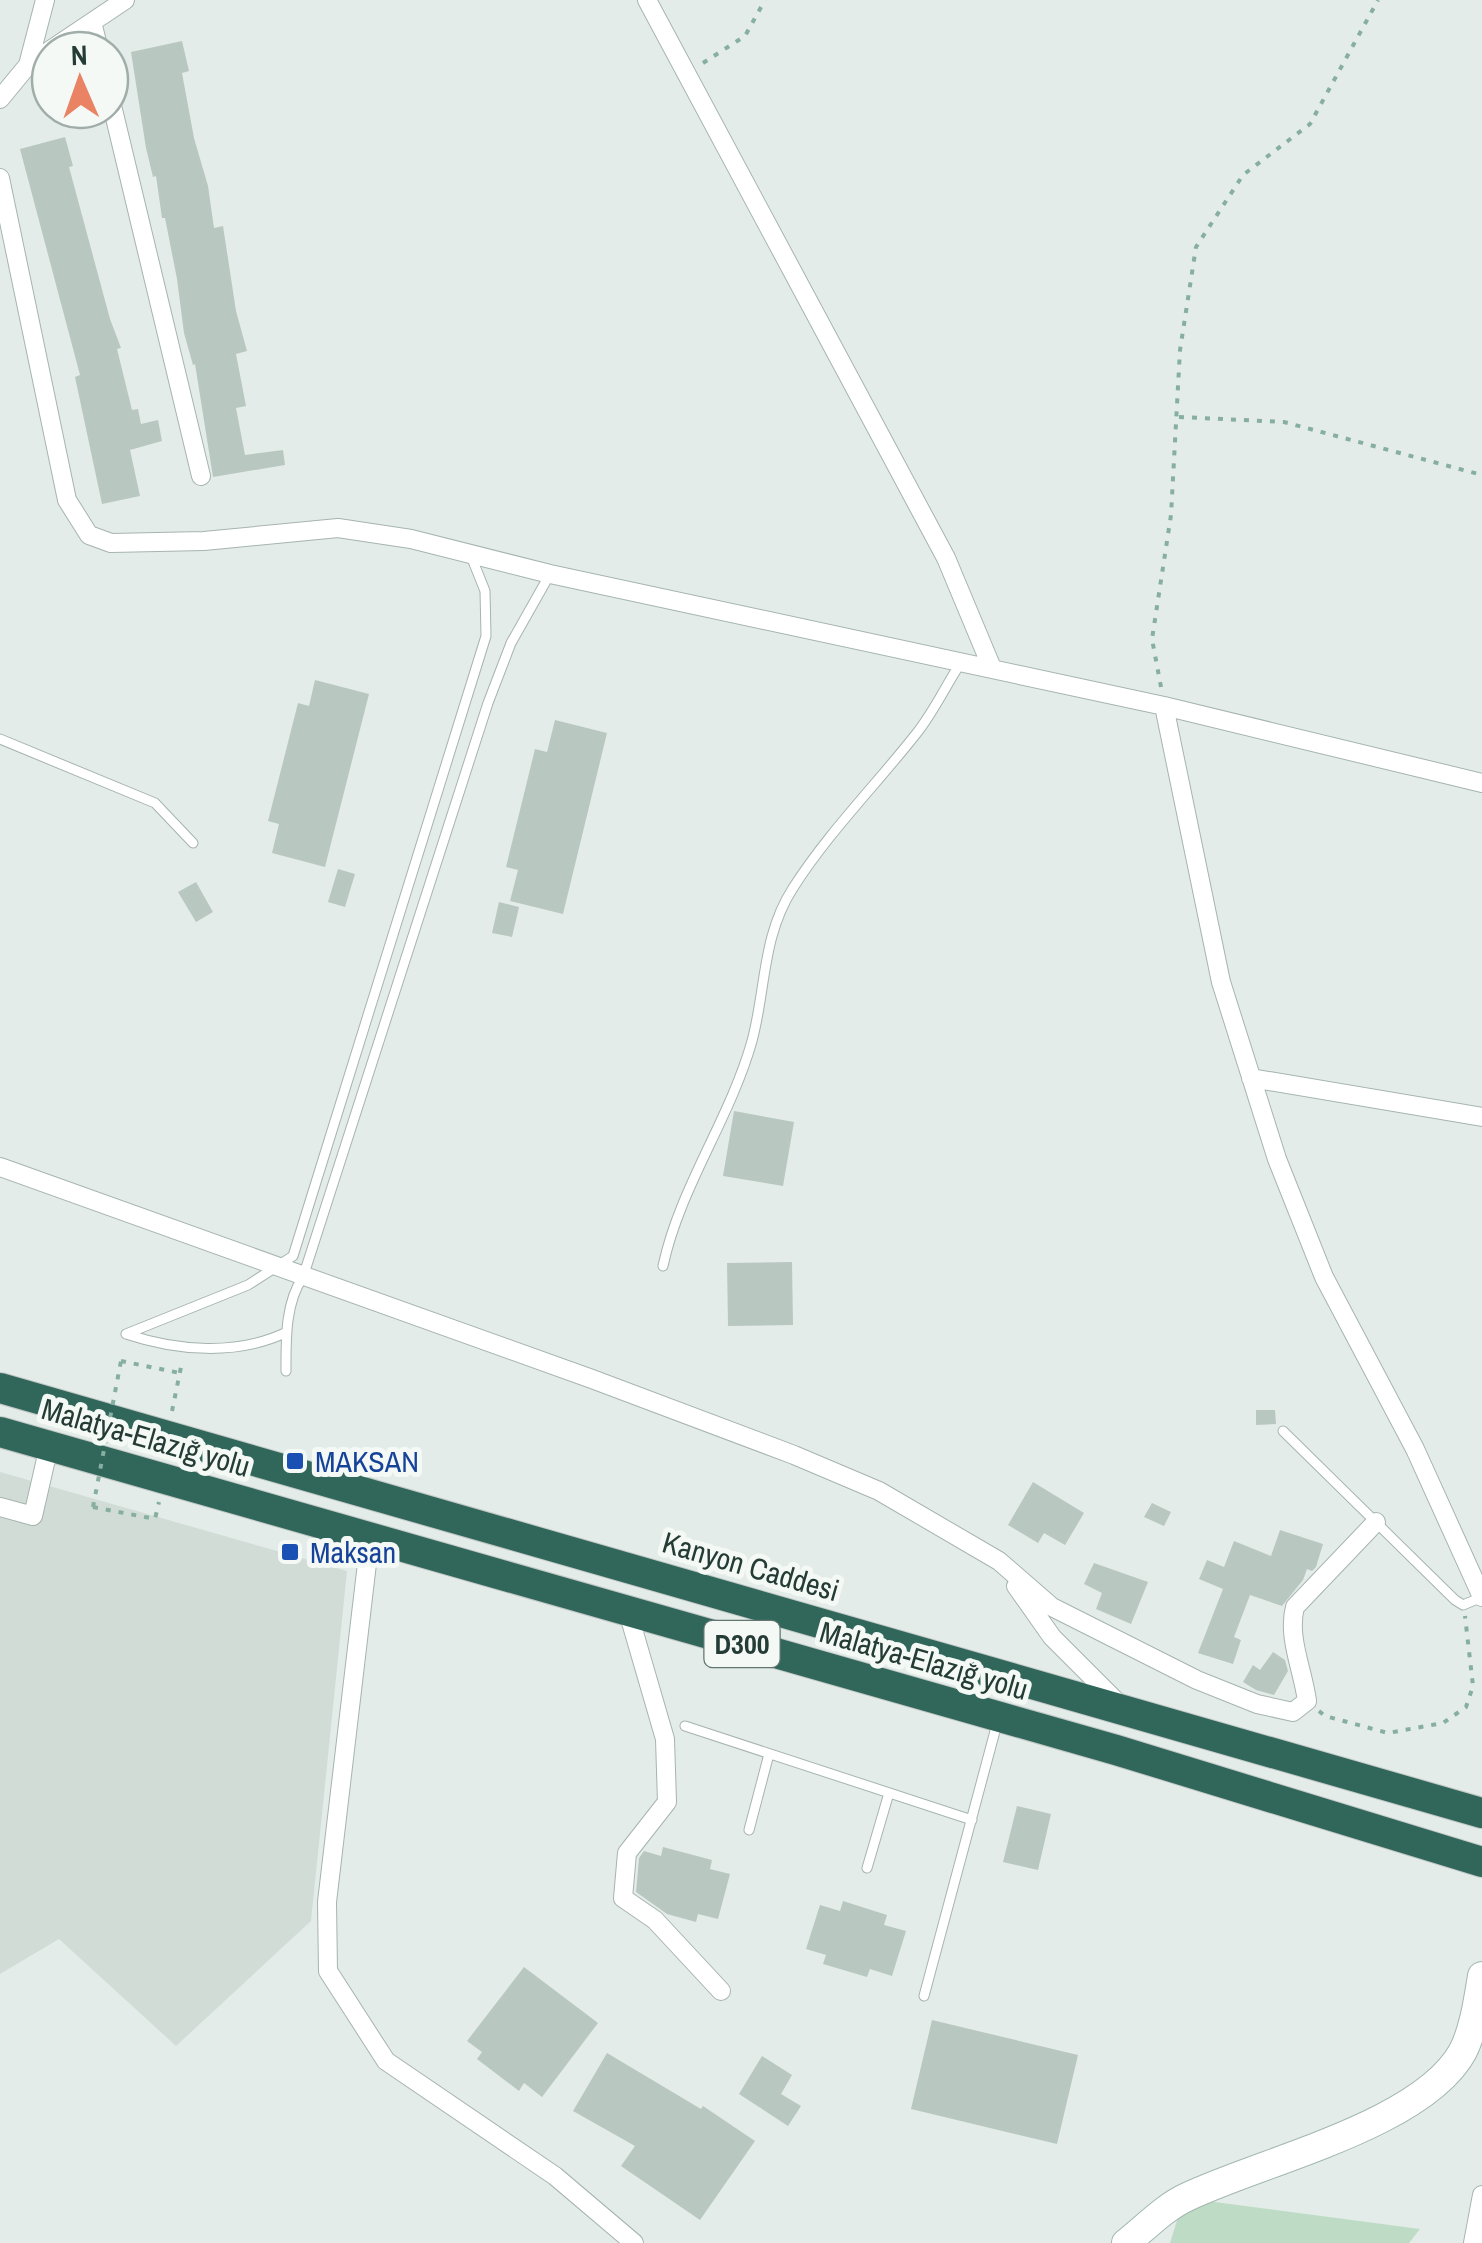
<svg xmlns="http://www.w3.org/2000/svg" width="1482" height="2243" font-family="'Archivo Narrow',sans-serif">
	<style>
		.built { fill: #d1dcd7 }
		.green { fill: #bedcc5 }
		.building { fill: #b9c7c1 }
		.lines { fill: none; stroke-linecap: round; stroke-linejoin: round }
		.lane-casing { stroke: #a6b4af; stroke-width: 11 }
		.street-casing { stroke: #a6b4af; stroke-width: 20 }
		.secondary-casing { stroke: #a2b7b0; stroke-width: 30 }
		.highway-casing { stroke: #c2c8c6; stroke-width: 32 }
		.path { stroke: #86aea1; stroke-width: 4; stroke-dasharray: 5 8; stroke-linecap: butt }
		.lane { stroke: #fff; stroke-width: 9 }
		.street { stroke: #fff; stroke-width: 18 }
		.secondary { stroke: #fff; stroke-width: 28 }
		.highway { stroke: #31675b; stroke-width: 30 }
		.path-bridge { stroke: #86aea1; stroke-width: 4; stroke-dasharray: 5 8; stroke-linecap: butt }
		.transit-dot { fill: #1a4fb4; stroke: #f4f9f6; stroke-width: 4 }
		.labels { text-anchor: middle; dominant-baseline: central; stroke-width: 10; stroke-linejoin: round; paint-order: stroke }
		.shield { fill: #f4f9f6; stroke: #62756f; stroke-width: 2.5 }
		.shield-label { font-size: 28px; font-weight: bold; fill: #243c35 }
		.street-label { font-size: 30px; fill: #243c35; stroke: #f4f9f6 }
		.transit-label { font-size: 30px; fill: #164399; stroke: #f4f9f6; text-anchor: start }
	</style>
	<rect width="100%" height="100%" fill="#e3ece8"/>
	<!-- built -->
	<path class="built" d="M0 1472 347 1571 311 1921 176 2046 59 1939 0 1974Z"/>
	<!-- green -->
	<path class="green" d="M1184 2198 1420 2229 1409 2243H1170Z"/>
	<!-- building -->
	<path class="building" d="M182 41 189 71 182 73 194 138 208 186 214 228 223 226 236 311 247 351 236 354 246 406 236 408 245 455 283 450 285 465 213 477 195 364 193 365 184 333 177 279 165 218H162L156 176 153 177 146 148 131 52Z
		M65 137 73 166 69 167 110 319 121 348 117 349 132 410 138 409 141 424 158 420 162 441 130 450 140 496 102 504 75 377 80 375 20 149Z
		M315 680 369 694 325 867 272 853 279 824 268 821 298 703 309 706Z
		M555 720 607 733 563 914 510 901 518 870 506 867 535 749 547 752Z
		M338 869 355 874 345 907 328 902Z
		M196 882 213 912 196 922 178 892Z
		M499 902 519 907 512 937 492 933Z
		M734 1111 794 1122 783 1186 723 1176Z
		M792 1262 793 1325 728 1326 727 1263Z
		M1256 1410H1275L1276 1424 1256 1425Z
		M1033 1482 1084 1513 1065 1545 1044 1533 1038 1543 1008 1525Z
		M1152 1503 1171 1512 1164 1526 1144 1517Z
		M1280 1530 1323 1544 1316 1567 1312 1571 1307 1569 1303 1580 1282 1606 1250 1595 1234 1637 1241 1640 1233 1664 1198 1653 1223 1589 1199 1579 1207 1560 1224 1567 1234 1541 1271 1556Z
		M1094 1563 1148 1582 1131 1624 1096 1609 1102 1593 1084 1584Z
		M1273 1652 1285 1660 1288 1671 1274 1695 1256 1690 1243 1682 1253 1665 1260 1670Z
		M1017 1806 1051 1814 1038 1870 1003 1862Z
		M663 1847 712 1860 710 1869 730 1874 718 1919 698 1914 696 1922 667 1914 636 1892 639 1858 644 1851 661 1856Z
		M843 1901 887 1915 884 1925 906 1931 892 1976 870 1969 867 1977 823 1964 826 1955 806 1949 820 1905 840 1911Z
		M524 1967 598 2023 542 2097 524 2083 519 2091 477 2059 482 2052 467 2041Z
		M932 2020 1078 2055 1057 2144 911 2109Z
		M607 2053 701 2109 703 2106 755 2141 700 2220 621 2166 635 2146 573 2111Z
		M762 2056 792 2075 781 2094 801 2106 788 2126 739 2094Z"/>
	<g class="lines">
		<!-- lane casing -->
		<g class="lane-casing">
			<path id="lane" d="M0 739 155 803 193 843
				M663 1266C680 1187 730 1119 752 1041 766 989 762 936 793 888 828 833 875 786 916 734 933 713 945 687 960 664
				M126 1334 248 1285 293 1256 486 636 485 591 471 556
				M126 1334C177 1351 237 1356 287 1332
				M286 1371C286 1340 285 1303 303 1277L488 703 511 643 550 574
				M1283 1431 1455 1600 1463 1605 1475 1600 1480 1593
				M685 1726 972 1820
				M749 1830 769 1754
				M867 1868 889 1793
				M924 1996 998 1720"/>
		</g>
		<!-- street casing -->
		<g class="street-casing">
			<path id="street" d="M647 0 946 558 992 668
				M92 22 99 50
				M28 65 45 0
				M110 97 201 476
				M0 99 28 65 125 0
				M0 178 67 500 89 535 111 543 204 541 338 528 411 539 550 574 1164 706 1482 783
				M1164 706 1221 982 1277 1159 1324 1277 1415 1449 1482 1597
				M1251 1078 1482 1117
				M0 1167 592 1379 794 1455 879 1491 999 1561 1052 1607 1197 1680 1257 1704 1293 1712 1307 1701C1303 1670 1287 1637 1295 1607L1376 1522
				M0 1507 33 1516 49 1446
				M370 1538 327 1902 328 1971 386 2061 555 2176 634 2243
				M1016 1586 1052 1637 1120 1705
				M628 1612 665 1739 667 1802 627 1853 623 1898 655 1920 721 1991
				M1473 2243 1482 2195"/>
		</g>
		<!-- secondary casing -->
		<g class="secondary-casing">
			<path id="secondary" d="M1126 2243C1145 2228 1165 2207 1187 2197 1262 2161 1423 2125 1463 2051 1474 2029 1478 2000 1482 1976"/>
		</g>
		<!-- highway casing -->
		<g class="highway-casing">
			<path id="highway" d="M0 1388 1482 1813
				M0 1432 1116 1750 1482 1862"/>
		</g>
		<!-- path -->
		<path class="path" d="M703 63 745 36 765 0
			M1179 417 1284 422 1482 475
			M1161 687 1152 639 1171 515 1180 350 1196 247 1243 175 1310 124 1378 0
			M121 1361 180 1373
			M172 1411 182 1362
			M93 1507 155 1519 159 1502
			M1319 1711 1325 1716 1388 1733 1443 1723 1466 1707 1473 1686 1465 1616"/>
		<!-- lane -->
		<use href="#lane" class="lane"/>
		<!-- street -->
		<use href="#street" class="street"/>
		<!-- secondary -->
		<use href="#secondary" class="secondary"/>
		<!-- highway -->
		<use href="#highway" class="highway"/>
		<!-- path-bridge -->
		<path class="path-bridge" d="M93 1507 121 1361"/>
	</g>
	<!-- markers -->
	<g class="transit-dot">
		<rect x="285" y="1451" width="20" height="20" rx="5"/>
		<rect x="280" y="1542" width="20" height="20" rx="5"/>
	</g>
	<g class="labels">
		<!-- shield labels -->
		<rect class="shield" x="704.5" y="1621" width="75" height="46" rx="8"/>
		<g class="shield-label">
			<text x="742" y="1644">D300</text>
		</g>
		<!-- street labels -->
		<g class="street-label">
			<text transform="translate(146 1437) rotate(16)">Malatya-Elazığ yolu</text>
			<text transform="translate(751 1566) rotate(16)">Kanyon Caddesi</text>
			<text transform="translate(924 1660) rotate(16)">Malatya-Elazığ yolu</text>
		</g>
		<!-- transit labels -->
		<g class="transit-label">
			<text x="315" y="1461">MAKSAN</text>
			<text x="310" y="1552">Maksan</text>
		</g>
	</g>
	<!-- north arrow -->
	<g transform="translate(80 80) rotate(358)"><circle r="48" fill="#f4f9f6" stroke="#a1ada9" stroke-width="2.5"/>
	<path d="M0-8L18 38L0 25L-18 38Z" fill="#e98364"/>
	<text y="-15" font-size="28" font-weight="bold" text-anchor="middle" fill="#243c35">N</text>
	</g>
</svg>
